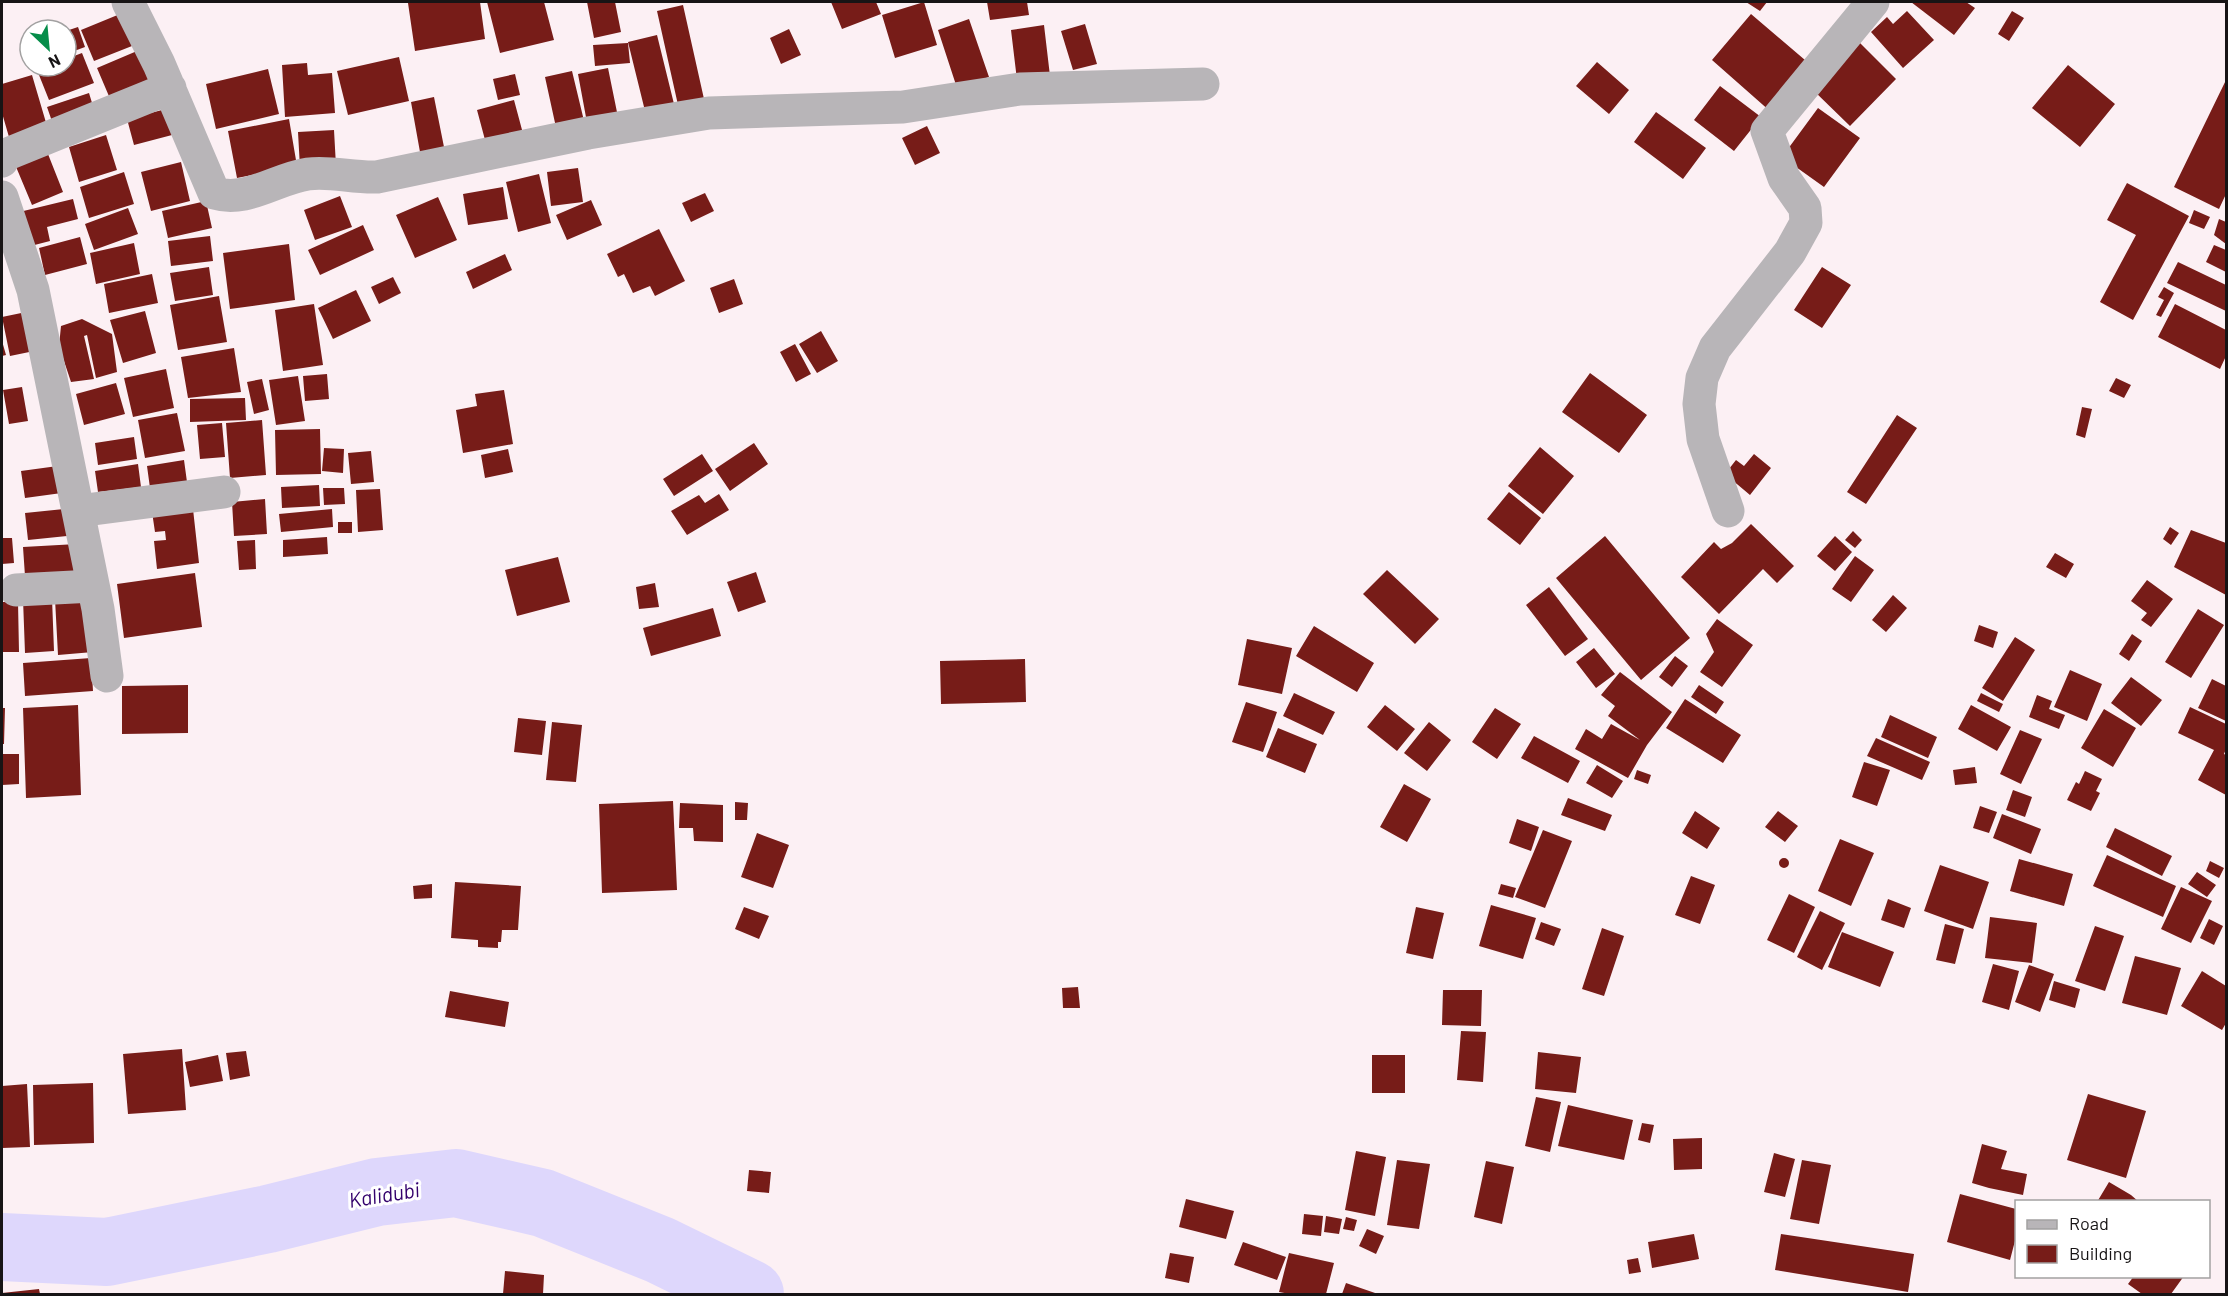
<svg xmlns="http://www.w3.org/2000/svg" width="2228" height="1296" font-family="Barlow,sans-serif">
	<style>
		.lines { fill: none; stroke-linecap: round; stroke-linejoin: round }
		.river { stroke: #ded7fc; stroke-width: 68 }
		.building { fill: #771c18 }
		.minor { stroke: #b8b5b8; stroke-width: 33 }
		.labels { text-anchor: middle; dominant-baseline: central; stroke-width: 6; stroke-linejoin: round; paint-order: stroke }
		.water-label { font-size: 21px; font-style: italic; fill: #33016c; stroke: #fff }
	</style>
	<rect width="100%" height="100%" fill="#fcf0f4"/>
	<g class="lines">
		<!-- river -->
		<path class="river" d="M2 1247 107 1252 268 1219 377 1192 456 1183 543 1203 660 1250 750 1294"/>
	</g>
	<!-- building -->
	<path class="building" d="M418 2H480L485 39 415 51 408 3Z
		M487 2H544L554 40 500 53Z
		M587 2H615L621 32 594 38Z
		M831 2H876L881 14 842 29Z
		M924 2 937 45 895 58 882 15Z
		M987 2H1027L1029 15 990 20Z
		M1746 2H1767L1760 11Z
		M1911 2H1966L1975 8 1954 35Z
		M683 5 704 99 678 105 657 11Z
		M1907 11 1934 40 1903 68 1871 32 1887 17 1893 24Z
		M2012 11 2024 18 2009 41 1998 34Z
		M120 14 132 46 94 61 81 30Z
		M1751 14 1812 66 1771 112 1712 60Z
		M969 19 989 77 957 88 938 30Z
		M1085 24 1097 64 1073 70 1061 31Z
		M1044 25 1050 76 1017 80 1011 30Z
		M78 27 85 47 66 54V31Z
		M789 29 801 55 781 64 770 38Z
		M657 35 675 108 646 115 628 42Z
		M1859 42 1896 79 1850 126 1812 89Z
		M628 43 630 63 595 66 593 45Z
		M137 51 154 91 114 108 97 68Z
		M82 53 94 83 49 100 37 70 47 66H66V59Z
		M399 57 409 101 348 115 337 71Z
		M1597 62 1629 90 1609 114 1576 86Z
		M307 63 308 75 332 73 335 113 285 117 282 65Z
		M2068 65 2115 104 2080 147 2032 108Z
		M608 68 619 122 588 128 578 74Z
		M268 69 279 114 216 129 206 84Z
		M572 71 585 125 557 132 545 77Z
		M515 74 520 95 498 100 493 79Z
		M32 75 47 126 9 137 2 113V84Z
		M2226 80V194L2219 209 2174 187Z
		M1720 86 1761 117 1734 151 1694 120Z
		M89 93 96 116 55 130 47 107Z
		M434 97 444 147 420 152 411 102Z
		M514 100 525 141 488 151 477 110Z
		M1818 108 1860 138 1824 187 1782 157Z
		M166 109 172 135 134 145 127 119Z
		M1656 112 1706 148 1683 179 1634 142Z
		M289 119 297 166 237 178 228 131Z
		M927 126 940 153 915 165 902 138Z
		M334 130 336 166 300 168 298 132Z
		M106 135 117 170 79 182 69 147Z
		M46 149 63 192 32 205 14 162Z
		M181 162 190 201 151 211 141 172Z
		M578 168 583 202 551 206 547 172Z
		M124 172 134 204 89 218 80 187Z
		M539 174 551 223 518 232 506 182Z
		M2127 183 2189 216 2133 320 2100 302 2136 235 2107 220Z
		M503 187 508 219 468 225 463 194Z
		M705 193 714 211 691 222 682 203Z
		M340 196 352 227 315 240 304 210Z
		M438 197 457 240 415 258 396 215Z
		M73 199 78 219 47 227 50 241 19 249 11 214Z
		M591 200 602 225 567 240 556 215Z
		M206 201 212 228 168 238 162 211Z
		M128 208 138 234 94 250 85 224Z
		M2194 210 2210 217 2204 229 2189 223Z
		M2219 219 2226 222V244L2214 235Z
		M363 225 374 250 320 275 308 250Z
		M659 229 685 281 655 296 650 286 633 293 624 274 618 277 607 254Z
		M210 236 213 261 171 266 168 241Z
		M80 237 87 264 45 275 39 248Z
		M134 243 140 274 96 284 90 253Z
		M289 244 295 300 230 309 223 253Z
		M2214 245 2226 250V272L2206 262Z
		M505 254 512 270 473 289 466 272Z
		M2178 262 2226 285V311L2167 283Z
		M209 267 213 295 175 301 170 273Z
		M1822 267 1851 285 1822 328 1794 310Z
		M152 274 158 303 109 313 104 284Z
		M393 277 401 293 379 304 371 287Z
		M734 279 743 304 719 313 710 288Z
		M2164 287 2174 293 2161 317 2156 315 2164 300 2158 297Z
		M356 290 371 321 333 339 318 308Z
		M219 296 227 342 178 350 170 305Z
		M314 304 323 365 283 371 275 310Z
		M2175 304 2226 330V356L2220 369 2158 337Z
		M31 311 39 350 10 356 2 317Z
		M145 311 156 353 123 363 110 320Z
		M82 319 112 334 117 372 96 378 87 335 84 336 94 379 71 382 59 346 61 326Z
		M821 331 838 361 817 373 799 344Z
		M2 341 6 355 2 356Z
		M795 344 811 374 796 382 780 352Z
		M234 348 241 392 188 398 181 357Z
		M166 369 174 408 133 417 124 378Z
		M1590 373 1647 415 1619 453 1562 412Z
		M327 374 329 399 305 401 303 376Z
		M298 376 305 421 276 425 269 380Z
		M2116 378 2131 385 2124 398 2109 391Z
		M262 379 269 410 254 414 247 382Z
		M116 383 125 414 84 425 76 394Z
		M22 387 28 421 9 424 3 390Z
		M504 390 513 444 463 453 456 410 477 406 475 394Z
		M245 398 246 420 190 422V399Z
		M2082 407 2092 409 2085 438 2076 435Z
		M177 413 185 451 145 458 138 420Z
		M1897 415 1917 428 1866 504 1847 492Z
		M262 420 266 475 230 478 226 423Z
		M222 423 225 457 200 459 197 425Z
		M320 429 321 474 276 475 275 430Z
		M134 437 137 459 98 465 95 443Z
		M754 443 768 464 730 491 715 469Z
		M1540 447 1574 476 1543 514 1508 486Z
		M324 448 344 449 343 473 322 471Z
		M508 449 513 472 485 478 481 455Z
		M371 451 374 482 351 484 348 453Z
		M702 454 713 471 674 496 663 479Z
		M1754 454 1771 468 1750 495 1725 474 1736 460 1744 466Z
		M184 460 187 482 150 488 147 466Z
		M138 464 141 487 98 492 95 471Z
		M65 465 69 492 25 498 21 471Z
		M319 485 320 506 282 508 281 487Z
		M323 488H344L345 504 324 505Z
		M380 489 383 530 358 532 356 490Z
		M1509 492 1541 518 1520 545 1487 519Z
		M719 494 729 510 687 535 671 511 699 495 705 503Z
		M265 499 267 534 234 536 232 502Z
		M192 500 199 563 157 569 154 541 166 540 165 531 155 532 151 505Z
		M64 509 67 536 28 540 25 513Z
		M332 509 333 527 281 532 279 514Z
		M338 522H352V533H338Z
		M1751 524 1794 566 1777 583 1763 569 1719 614 1681 577 1714 542 1721 549 1732 543Z
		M2170 527 2179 533 2171 545 2163 539Z
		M2191 530 2226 543V595L2174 567Z
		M1853 531 1862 540 1855 548 1845 540Z
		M1605 536 1690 638 1641 680 1556 578Z
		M1835 536 1852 552 1835 571 1817 556Z
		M327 537 328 554 283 557V540Z
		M2 538H12L14 563 2 564Z
		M255 540 256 569 239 570 237 541Z
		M77 544 79 573 25 576 23 547Z
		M2055 553 2074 564 2066 578 2046 567Z
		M1855 556 1874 570 1851 602 1832 589Z
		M558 557 570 602 517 616 505 570Z
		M1387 570 1439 619 1415 644 1363 594Z
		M756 572 766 602 738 612 727 582Z
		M195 573 202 627 124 638 117 584Z
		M2147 580 2173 599 2151 627 2141 620 2147 613 2131 601Z
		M655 583 659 607 639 609 636 587Z
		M1549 587 1588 639 1565 656 1526 605Z
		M1893 595 1907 608 1886 632 1872 620Z
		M90 597 93 652 58 655 55 599Z
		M52 598 54 651 25 653 23 599Z
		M2 602H18L19 652H2Z
		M713 608 721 636 651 656 643 628Z
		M2198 609 2224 625 2191 678 2165 662Z
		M1717 619 1753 645 1722 687 1700 672 1714 652 1706 634Z
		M1979 625 1998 632 1993 648 1974 641Z
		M1314 626 1374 663 1357 692 1296 656Z
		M2132 634 2142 641 2129 661 2119 654Z
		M2015 637 2035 650 2003 701 1982 688Z
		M1247 639 1292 648 1282 694 1238 685Z
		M1594 648 1615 674 1596 688 1576 662Z
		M1675 656 1688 666 1672 687 1659 677Z
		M91 658 93 691 25 696 23 663Z
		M1025 659 1026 702 941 704 940 661Z
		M2070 670 2102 684 2087 721 2054 707Z
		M1620 672 1672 712 1647 745 1628 778 1575 749 1586 729 1602 739 1611 724 1640 740 1608 716 1615 706 1601 695Z
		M2131 677 2162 700 2141 726 2111 703Z
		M2212 679 2226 686V721L2198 708Z
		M188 685V733L122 734V686Z
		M1699 685 1724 702 1716 714 1691 697Z
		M1294 693 1335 712 1323 735 1283 716Z
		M1981 693 2003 704 1999 712 1977 701Z
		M2037 695 2052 701 2049 709 2065 715 2059 729 2029 717Z
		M1685 699 1741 735 1723 763 1666 728Z
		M1246 702 1277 712 1263 752 1232 742Z
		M78 705 81 795 26 798 23 708Z
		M1385 705 1415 729 1397 751 1367 727Z
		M1971 705 2011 727 1997 751 1958 729Z
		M2190 707 2226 724V749L2224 754 2226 755V795L2198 780 2214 750 2178 733Z
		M2 708H5L4 744H2Z
		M1495 708 1521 724 1497 759 1472 742Z
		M2104 709 2136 728 2113 767 2081 748Z
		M1890 715 1937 737 1928 758 1881 737Z
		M518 718 546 721 542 755 514 752Z
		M552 722 582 725 576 782 546 780Z
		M1429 722 1451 740 1427 771 1404 753Z
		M1278 728 1317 744 1305 773 1266 757Z
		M2020 730 2042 739 2021 784 2000 774Z
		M1534 736 1580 761 1568 783 1521 758Z
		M1876 738 1930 762 1922 780 1867 756Z
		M2 754H19V784L2 785Z
		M1864 762 1890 770 1877 806 1852 797Z
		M1597 765 1623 781 1612 798 1586 783Z
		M1975 767 1977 783 1955 785 1953 770Z
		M1637 770 1651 775 1648 784 1634 779Z
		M2085 771 2102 779 2096 791 2100 793 2091 811 2067 800 2076 782 2079 784Z
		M1404 784 1431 799 1407 842 1380 827Z
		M2013 790 2032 797 2025 817 2006 810Z
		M1568 798 1612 815 1605 831 1561 815Z
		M673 801 677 890 602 893 599 804Z
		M735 802 748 803 747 820H735Z
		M680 803 723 805V842L694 841 693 828H679Z
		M1980 806 1997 812 1989 833 1973 828Z
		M1695 811 1720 828 1707 849 1682 833Z
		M1778 811 1798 826 1785 842 1765 827Z
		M2002 814 2041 829 2031 854 1993 838Z
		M1517 819 1539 827 1531 851 1509 843Z
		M2115 828 2172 856 2162 876 2106 847Z
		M1543 830 1572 841 1545 908 1515 897Z
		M757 833 789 845 773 888 741 877Z
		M1840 839 1874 853 1851 906 1818 891Z
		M2107 855 2176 886 2163 917 2093 886Z
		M1779 863a5 5 0 1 1 10 0a5 5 0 1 1-10 0Z
		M2019 859 2073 874 2064 906 2010 891Z
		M2210 861 2224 868 2219 878 2206 871Z
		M1940 865 1989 882 1973 929 1924 911Z
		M2197 872 2216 885 2207 897 2188 884Z
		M1691 876 1715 885 1700 924 1675 915Z
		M455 882 521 886 518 930H502L501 942H498V948L478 947V940L451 938Z
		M432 884V898L414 899 413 886Z
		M1501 884 1516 888 1513 898 1498 894Z
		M2181 887 2212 901 2191 943 2161 929Z
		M1789 894 1815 907 1794 953 1767 940Z
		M1888 899 1911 908 1904 928 1881 920Z
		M1491 905 1536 918 1523 959 1479 946Z
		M744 907 769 916 759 939 735 929Z
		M1416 907 1444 913 1433 959 1406 953Z
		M1820 911 1845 923 1822 970 1797 957Z
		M1990 917 2037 923 2032 963 1985 958Z
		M2209 919 2223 926 2214 945 2200 938Z
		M1541 922 1561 929 1554 946 1535 939Z
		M1945 924 1964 929 1955 964 1936 960Z
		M2095 926 2124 936 2105 991 2075 981Z
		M1602 928 1624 936 1604 996 1582 989Z
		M1842 932 1894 952 1880 987 1828 967Z
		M2135 956 2181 968 2167 1015 2122 1003Z
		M1993 964 2019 971 2009 1010 1982 1002Z
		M2029 965 2054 974 2040 1012 2015 1002Z
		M2202 971 2226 986V1023L2222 1030 2181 1006Z
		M2054 981 2080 989 2075 1008 2049 1000Z
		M1078 987 1080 1008H1063L1062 988Z
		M1443 990H1482L1481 1026 1442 1025Z
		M450 991 509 1002 505 1027 445 1017Z
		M1461 1031 1486 1032 1483 1082 1457 1080Z
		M182 1049 186 1110 128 1114 123 1054Z
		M246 1051 250 1076 230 1080 226 1053Z
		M1538 1052 1581 1057 1576 1093 1535 1089Z
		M218 1055 223 1081 190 1087 185 1062Z
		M1372 1055H1405V1093H1372Z
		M93 1083 94 1143 34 1145 33 1085Z
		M27 1084 30 1147 2 1148V1086Z
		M2088 1094 2146 1111 2126 1178 2067 1160Z
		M1536 1097 1561 1102 1550 1152 1525 1146Z
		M1568 1105 1633 1120 1624 1160 1558 1146Z
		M1642 1123 1654 1125 1650 1143 1638 1140Z
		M1702 1138V1169L1674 1170 1673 1139Z
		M1982 1144 2007 1151 2001 1169 2027 1174 2023 1195 1989 1188 1972 1183Z
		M1356 1151 1386 1157 1375 1216 1345 1210Z
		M1774 1153 1795 1159 1785 1197 1764 1192Z
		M1397 1160 1430 1164 1419 1229 1387 1225Z
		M1802 1160 1831 1165 1819 1224 1790 1219Z
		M1486 1161 1514 1167 1502 1224 1474 1217Z
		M749 1170 771 1172 769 1193 747 1191Z
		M2109 1182 2131 1195 2139 1202H2097Z
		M1960 1194 2016 1209V1237L2010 1260 1947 1242Z
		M1186 1199 1234 1211 1226 1239 1179 1227Z
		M1304 1214 1323 1216 1321 1236 1302 1234Z
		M1326 1216 1342 1219 1339 1234 1324 1232Z
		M1346 1217 1357 1220 1354 1231 1343 1229Z
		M1367 1229 1384 1236 1376 1254 1359 1246Z
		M1694 1234 1699 1259 1652 1268 1648 1242Z
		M1781 1234 1914 1254 1908 1292 1775 1270Z
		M1243 1242 1286 1257 1277 1280 1234 1265Z
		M1170 1253 1194 1257 1189 1283 1165 1278Z
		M1289 1253 1334 1263 1326 1294H1290L1279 1292Z
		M1638 1258 1641 1272 1629 1274 1627 1260Z
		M505 1271 544 1275 543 1294H503Z
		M2134 1276H2184L2171 1294H2142L2128 1284Z
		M1346 1283 1378 1294H1342Z
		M39 1289 40 1294H2V1293Z"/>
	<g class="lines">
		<!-- minor -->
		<path class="minor" d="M128 2 159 64 214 193C247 203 275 179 308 174 331 171 353 178 377 177L588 133 709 113 903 107 1020 89 1203 84
			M2 161 5 155 170 88
			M2 197 33 290 98 609 107 676
			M78 511 224 492
			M1728 511 1703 439 1699 404 1702 378 1715 348 1790 252 1806 223 1805 208 1784 178 1767 131 1873 2
			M16 590 93 586"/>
	</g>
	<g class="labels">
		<!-- water labels -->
		<g class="water-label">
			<text transform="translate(384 1194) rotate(-9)">Kalidubi</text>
		</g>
	</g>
	<!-- border -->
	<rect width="2228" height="1296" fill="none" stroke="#171415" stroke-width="6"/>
	<!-- legend -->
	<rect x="2015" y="1200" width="195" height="78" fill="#ffffff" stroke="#a2a1a1" stroke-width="1.5"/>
	<rect x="2027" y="1220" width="30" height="9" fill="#b8b5b8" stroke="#a2a1a1" stroke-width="1.5"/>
	<text x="2069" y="1230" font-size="18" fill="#171415">Road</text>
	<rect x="2027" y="1245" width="30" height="18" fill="#771c18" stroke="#a2a1a1" stroke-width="1.5"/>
	<text x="2069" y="1260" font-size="18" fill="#171415">Building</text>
	<!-- north arrow -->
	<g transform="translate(48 48) rotate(154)"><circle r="28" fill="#ffffff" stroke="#a2a1a1" stroke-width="1.5"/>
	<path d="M0-4.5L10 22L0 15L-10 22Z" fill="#068d4a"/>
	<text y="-9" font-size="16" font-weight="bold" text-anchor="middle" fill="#171415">N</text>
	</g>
</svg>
